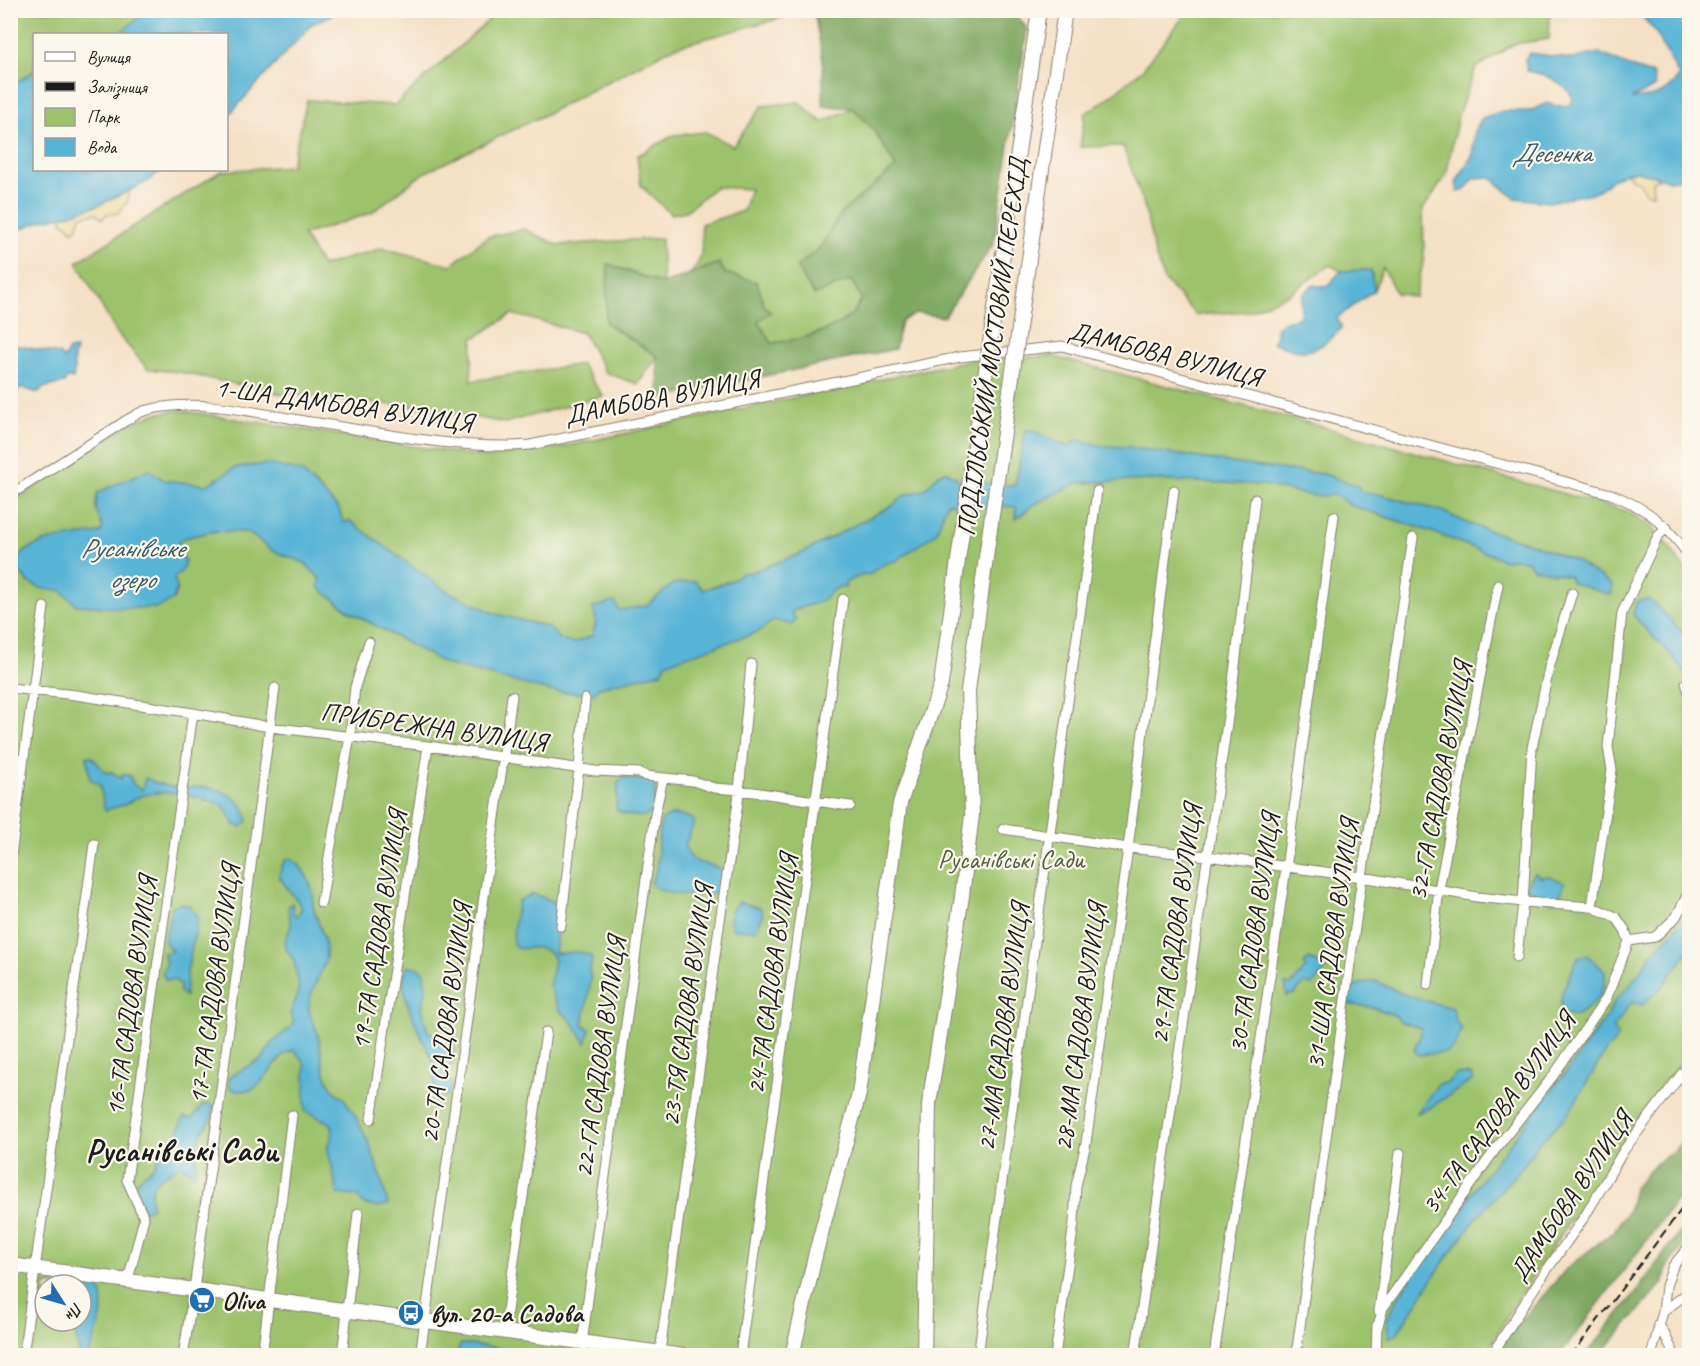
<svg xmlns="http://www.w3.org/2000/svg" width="1700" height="1366" font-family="Caveat,sans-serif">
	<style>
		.green { fill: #9dc26c; stroke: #5c6f44; stroke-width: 1.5; fill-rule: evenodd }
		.forest { fill: #7ea860; stroke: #4d623e; stroke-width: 1.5 }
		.sand { fill: #eeda9e; stroke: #857b5d; stroke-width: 1.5 }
		.water { fill: #58b4d6; stroke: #3a6879; stroke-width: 1.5 }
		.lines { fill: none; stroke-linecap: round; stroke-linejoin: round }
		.street-casing { stroke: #887e70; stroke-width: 11 }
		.secondary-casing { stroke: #887e70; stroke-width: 16 }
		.street { stroke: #fff; stroke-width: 9 }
		.secondary { stroke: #fff; stroke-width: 14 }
		.rail { stroke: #1c1c1c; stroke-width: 2; stroke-dasharray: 9 4.5; stroke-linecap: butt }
		.secondary-bridge-casing { stroke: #887e70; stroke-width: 16; stroke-linecap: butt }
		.secondary-bridge { stroke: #fff; stroke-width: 14 }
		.labels { text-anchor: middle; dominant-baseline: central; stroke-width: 4.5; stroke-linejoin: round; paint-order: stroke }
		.street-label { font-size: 26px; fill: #1c1c1c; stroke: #fbf7ec }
		.park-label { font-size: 26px; fill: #505e3c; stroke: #fbf7ec }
		.poi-label { font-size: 26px; font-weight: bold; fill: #1c1c1c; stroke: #fbf7ec; text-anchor: start }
		.water-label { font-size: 27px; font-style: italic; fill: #345966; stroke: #fbf7ec }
		.district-label { font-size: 32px; font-weight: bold; fill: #1c1c1c; stroke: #fbf7ec }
	</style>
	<rect width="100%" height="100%" fill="#fbf7ec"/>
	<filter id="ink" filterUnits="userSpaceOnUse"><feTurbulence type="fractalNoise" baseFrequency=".0167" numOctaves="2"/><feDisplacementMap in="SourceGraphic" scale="12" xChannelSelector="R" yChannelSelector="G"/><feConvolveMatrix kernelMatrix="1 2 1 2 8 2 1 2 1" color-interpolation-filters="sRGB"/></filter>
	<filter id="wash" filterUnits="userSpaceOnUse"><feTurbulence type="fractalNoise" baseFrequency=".008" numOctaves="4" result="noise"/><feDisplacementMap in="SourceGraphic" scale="24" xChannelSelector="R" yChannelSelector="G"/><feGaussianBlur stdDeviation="1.35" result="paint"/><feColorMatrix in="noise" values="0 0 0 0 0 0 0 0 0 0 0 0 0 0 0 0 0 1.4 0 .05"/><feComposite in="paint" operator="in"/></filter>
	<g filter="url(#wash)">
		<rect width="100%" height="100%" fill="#f4e0c4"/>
		<!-- green -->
		<path class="green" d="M11 11H147L119 34H34V71L11 86Z
			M496 11H807L674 47 540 117 424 173 371 213 303 235 322 266 382 248 451 265 487 237 524 229 558 245 661 238 663 284 609 264 606 323 658 356 638 384 606 373 583 333 512 314 473 339 471 381 581 364 603 396 505 423 426 408 282 394 179 372 148 369 116 332 77 262 221 171 291 166 307 100 395 105 492 17Z
			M1182 11H1550L1549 39 1514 44 1476 68 1458 115 1446 176 1423 209 1424 259 1415 297 1396 293 1383 268 1374 290 1371 270 1341 271 1330 265 1289 294 1249 311 1196 315 1164 280 1155 254 1144 205 1123 146 1080 147 1085 114 1107 99 1142 70 1181 20Z
			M799 102 822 122 853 108 874 130 896 167 841 213 819 249 852 279 862 299 852 314 837 325 801 339 771 343 676 288C702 265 703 259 701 224L743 211 750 189 715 187 686 211 671 214 641 186 637 156 674 135 706 132 733 146 762 106Z
			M1052 356 1309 423 1626 511 1649 524 1668 545 1689 575V1051L1639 1118 1512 1308 1485 1355 11 1356V503L127 426 153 414 178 410 483 457 561 447 971 360ZM45 1285H81V1321H45Z"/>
		<!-- forest -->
		<path class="forest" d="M814 11H1014L1027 29 994 243 944 317 917 313 901 321 895 349 660 398 657 356 606 323 608 264 663 284 719 263 725 273 757 282 764 305 771 312 758 321 772 343C798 340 831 334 851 315 856 311 858 304 862 299L851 280 814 295 796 267 819 249 841 213 896 167 874 130 853 108 823 106V61Z
			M1689 1132V1184L1560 1355 1497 1356 1508 1336 1569 1266 1613 1232 1629 1209 1634 1188 1653 1166 1675 1150Z
			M1689 1219V1238L1667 1267 1663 1283 1600 1355 1585 1356 1637 1291Z"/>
		<!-- sand -->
		<path class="sand" d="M1637 171 1660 178 1652 181 1653 194H1647L1639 182 1633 180 1627 172Z
			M129 191 127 202 119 213 107 214 102 219 96 213 81 216 77 228 73 231 68 225 62 222V216L99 205Z"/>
		<!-- water -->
		<path class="water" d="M147 10H334V11L330 16 312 24 227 117 226 34H119Z
			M1637 11H1689V177L1669 180 1637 171 1627 172 1613 179 1596 192 1549 202 1515 198 1490 177 1474 178 1465 190 1458 192 1456 182 1472 156 1475 131 1482 118 1502 111H1530L1547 103 1556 106 1571 105 1573 98C1564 82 1545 74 1527 71L1525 59 1530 53 1572 59 1599 53 1636 69 1653 74 1655 87 1631 99C1653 97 1666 96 1679 76L1655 31Z
			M34 71V170H161L147 182 99 205 71 214 43 220 11 233V86Z
			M1371 270 1374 290 1337 318 1342 328C1315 354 1305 357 1272 342L1276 337V328L1283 322 1300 317 1302 295 1313 285 1326 287 1341 271Z
			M11 344 59 354 64 359 69 350 76 349C71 362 76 367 73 379L67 378 64 383 42 388 38 393 20 387 16 393V399L11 400Z
			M1026 430H1032L1068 447 1077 440 1103 446 1128 447 1253 466 1324 474 1358 486 1361 492 1378 494 1442 511 1469 524 1538 546 1578 562 1612 585 1611 595 1572 583 1569 576 1533 568 1529 562 1515 559 1505 560 1432 532 1350 505 1336 495 1313 496 1264 485 1151 480 1077 483 1033 505 1016 519V507L947 503 936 533 896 561C885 562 877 567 869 575L864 574 846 582 845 588 841 586C830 590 831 594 822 600 813 607 800 604 791 613L796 620 792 625 774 620 758 632 666 663 662 672 599 687 593 694 550 691 445 664 349 611 318 587 321 580 305 563 273 551 247 532 215 531 184 538 179 542 178 548 185 560 183 569 174 578 177 588 173 600 157 608H119L77 605 60 590C39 591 20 583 16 561 32 537 73 537 100 533L103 529 96 509 97 493 149 469 164 480 207 485 236 467 269 464 302 472 339 509 343 522 350 521 445 590 496 614 548 627 561 640 573 643 592 636 596 622 593 607 615 602 619 610 646 606 673 584 695 581 703 590 732 580 741 573H749L800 554 893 505 905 495 924 490 939 474 946 471 962 481 1015 486Z
			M1649 599 1689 638V677C1673 653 1650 637 1633 614L1637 601Z
			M87 756 92 757 106 773 112 772 121 779 122 774 130 776 133 784 142 790 145 778C157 784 171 788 185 788 190 788 195 787 199 787 222 787 244 799 248 821L242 827 235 825 224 806C197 796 164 786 136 798 131 800 128 804 123 805 117 807 112 807 105 811L100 785 90 779Z
			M623 778 651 781 655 784C654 792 657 801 653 809 647 822 625 815 616 810L618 783Z
			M671 815 685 816 694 820 693 826 685 845C691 870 710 860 723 871L721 888 715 894C699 897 663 896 651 884L657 868 659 831 662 820Z
			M290 858C302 864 312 883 313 896 314 901 312 905 314 909 318 926 330 944 325 962 320 978 305 997 310 1014 311 1021 317 1028 318 1035 322 1053 321 1071 332 1088 335 1093 341 1095 345 1100 366 1129 380 1171 388 1205L375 1207 363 1204 357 1196 338 1194 327 1146 332 1138 333 1128 330 1123 305 1111V1063L294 1050 283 1055 258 1086 251 1090 236 1091 230 1088 229 1080 232 1075 262 1059 273 1042 291 1027 294 1021 290 1014 296 999 299 986 294 961 286 948 285 941 291 926 288 907 292 903 294 915 297 916 302 908C295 896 286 888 279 876 280 869 282 861 290 858Z
			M1535 873 1540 877 1550 876 1565 883 1558 899 1553 902 1526 888 1531 877Z
			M533 894 555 902 558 923 555 953C570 955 574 948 591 956L592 961 589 971 591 979 583 1024 590 1030 586 1043 572 1022 559 1009 549 987 554 961 552 955C543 946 531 947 519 949L513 944 514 922 518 901Z
			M739 902 761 908 763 916 756 930 733 929 730 921 731 911Z
			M180 903 190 906 198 918 187 972 185 996 180 992V985L175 980H166L162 974 166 964 164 953 172 951 164 941 172 907Z
			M1689 911V950L1663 986 1642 1005C1631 999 1628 1005 1624 1014 1621 1019 1617 1022 1614 1026V1031L1618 1036 1612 1045 1607 1049 1568 1114 1539 1143 1523 1166 1478 1216 1443 1263 1396 1335 1389 1337 1386 1319 1401 1292 1478 1184 1580 1054 1606 1017 1616 1000 1632 983 1651 955 1673 932Z
			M1587 955 1605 971C1607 993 1592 1008 1573 1017L1560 1010 1562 993 1578 957Z
			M1309 959 1324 966 1326 969 1312 985 1305 983 1294 994 1287 996 1285 984 1291 985 1306 968 1304 964Z
			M408 965 419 968 424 973 426 990 422 1008 428 1032C437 1038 445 1034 454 1038L453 1061 445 1074 452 1083 449 1095 443 1096C429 1086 437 1075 434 1062 432 1056 428 1051 425 1045 416 1022 395 990 408 965Z
			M1376 981 1405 995 1453 1008 1455 1020 1462 1029C1451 1060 1445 1051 1418 1055L1414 1050 1421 1034V1028L1401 1022 1396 1016 1375 1008 1348 1004C1346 985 1361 982 1376 981Z
			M1456 1074 1471 1075 1473 1080 1428 1109 1417 1113 1438 1084 1447 1083Z
			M206 1104 214 1106 211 1120 202 1132 198 1143 196 1157V1175L180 1165C162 1177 146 1181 152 1207L143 1211 135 1188 138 1180 154 1166 161 1153 176 1137 184 1117 190 1119C197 1115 199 1107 206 1104Z
			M92 1287 99 1289C110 1303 94 1339 89 1355H80L72 1321H81V1298Z
			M461 1344 493 1347 536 1355H456Z"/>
	</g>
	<g filter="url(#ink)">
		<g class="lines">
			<!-- street casing -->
			<g class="street-casing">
				<path id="street" d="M10 495 127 420C134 416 141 411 148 410 198 397 261 414 311 422 381 433 461 450 530 445L960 357 1062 346 1611 494C1650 510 1665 523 1690 557
					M1686 683 1690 695
					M10 688 76 695 193 713 270 727 428 746 595 771 640 773 646 776 693 781 714 788 740 790 850 806
					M1003 829 1128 848 1207 856 1362 877 1477 897 1523 902 1592 907 1616 917 1625 930 1629 941 1606 999 1553 1076 1495 1150 1383 1308 1377 1329
					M10 863 44 607
					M321 903 350 736 355 687 369 642
					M1592 907 1612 770 1608 747 1622 613 1658 536 1667 528
					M561 926 579 768 585 699
					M1629 941 1655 937 1676 917 1690 890
					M1517 957 1523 902 1532 748 1549 668 1572 593
					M1428 985 1439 889 1498 585
					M371 1119 428 746
					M128 1280 144 1218 127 1180 193 713
					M1379 1311 1400 1153
					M1663 1312 1690 1291
					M1658 1325 1663 1331 1675 1356
					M504 1332 546 1032
					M582 1343 655 814 663 778
					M660 1352 718 934 738 802 751 664
					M23 1356 94 844
					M183 1356 194 1289 275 688
					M262 1356 292 1115
					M342 1356 358 1213
					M420 1356 512 696
					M740 1356 843 599
					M978 1356 1097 491
					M1055 1356 1074 1223 1076 1186 1086 1143 1128 848 1174 490
					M1135 1356 1233 682 1255 499
					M1214 1356 1286 868 1334 516
					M1296 1356 1362 877 1413 538
					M1376 1356 1377 1325
					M1491 1356 1537 1284 1585 1216 1624 1150 1690 1063
					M1651 1356 1663 1312 1666 1286 1673 1266 1690 1245"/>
			</g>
			<!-- secondary casing -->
			<g class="secondary-casing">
				<path id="secondary" d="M10 1265 684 1356
					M792 1356 816 1252 859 1094 900 803 941 684 960 546
					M924 1356 929 1104 962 896 972 815 968 691 987 550"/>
			</g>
			<!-- street -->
			<use href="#street" class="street"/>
			<!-- secondary -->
			<use href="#secondary" class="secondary"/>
			<!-- rail -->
			<path class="rail" d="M1571 1356 1690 1198"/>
			<!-- secondary-bridge casing -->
			<g class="secondary-bridge-casing">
				<path id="secondary-bridge" d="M960 546 1039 10
					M987 550 1065 10"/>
			</g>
			<!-- secondary-bridge -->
			<use href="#secondary-bridge" class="secondary-bridge"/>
		</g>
	</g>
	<!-- icons -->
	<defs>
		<g id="supermarket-disc" transform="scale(1.35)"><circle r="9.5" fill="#1f6fb2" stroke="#fbf7ec"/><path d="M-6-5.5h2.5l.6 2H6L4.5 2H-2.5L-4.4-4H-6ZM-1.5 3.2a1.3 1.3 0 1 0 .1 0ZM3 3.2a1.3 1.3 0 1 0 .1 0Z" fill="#fff"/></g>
		<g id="bus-disc" transform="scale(1.35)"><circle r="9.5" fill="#1f6fb2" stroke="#fbf7ec"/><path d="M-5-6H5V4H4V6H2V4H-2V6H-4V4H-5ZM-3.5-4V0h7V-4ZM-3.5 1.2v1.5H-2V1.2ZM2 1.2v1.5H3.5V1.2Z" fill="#fff"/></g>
	</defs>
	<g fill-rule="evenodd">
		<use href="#supermarket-disc" x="202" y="1300"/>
		<use href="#bus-disc" x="411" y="1313"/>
	</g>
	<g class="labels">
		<!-- street labels -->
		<g class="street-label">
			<text transform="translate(992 347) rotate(-82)">ПОДІЛЬСЬКИЙ МОСТОВИЙ ПЕРЕХІД</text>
			<text transform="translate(1165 354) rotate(14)">ДАМБОВА ВУЛИЦЯ</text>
			<text transform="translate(662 397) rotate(-11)">ДАМБОВА ВУЛИЦЯ</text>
			<text transform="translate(344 405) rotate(8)">1-ША ДАМБОВА ВУЛИЦЯ</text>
			<text transform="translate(434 727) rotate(8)">ПРИБРЕЖНА ВУЛИЦЯ</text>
			<text transform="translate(1440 781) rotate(-79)">32-ГА САДОВА ВУЛИЦЯ</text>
			<text transform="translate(1176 924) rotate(-82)">29-ТА САДОВА ВУЛИЦЯ</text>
			<text transform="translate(379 930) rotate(-81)">19-ТА САДОВА ВУЛИЦЯ</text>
			<text transform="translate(1254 933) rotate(-82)">30-ТА САДОВА ВУЛИЦЯ</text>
			<text transform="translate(1332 944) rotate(-82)">31-ША САДОВА ВУЛИЦЯ</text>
			<text transform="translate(772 974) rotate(-82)">24-ТА САДОВА ВУЛИЦЯ</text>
			<text transform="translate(214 984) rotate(-82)">17-ТА САДОВА ВУЛИЦЯ</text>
			<text transform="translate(131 996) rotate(-82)">16-ТА САДОВА ВУЛИЦЯ</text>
			<text transform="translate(687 1005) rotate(-82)">23-ТЯ САДОВА ВУЛИЦЯ</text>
			<text transform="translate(446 1023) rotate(-82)">20-ТА САДОВА ВУЛИЦЯ</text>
			<text transform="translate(1003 1027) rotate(-82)">27-МА САДОВА ВУЛИЦЯ</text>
			<text transform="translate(1080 1027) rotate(-82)">28-МА САДОВА ВУЛИЦЯ</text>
			<text transform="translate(600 1057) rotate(-82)">22-ГА САДОВА ВУЛИЦЯ</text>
			<text transform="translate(1498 1113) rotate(-54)">34-ТА САДОВА ВУЛИЦЯ</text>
			<text transform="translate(1571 1196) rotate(-56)">ДАМБОВА ВУЛИЦЯ</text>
		</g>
		<!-- park labels -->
		<g class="park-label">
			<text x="1011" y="859">Русанівські Сади</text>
		</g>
		<!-- poi labels -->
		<g class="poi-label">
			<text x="222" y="1300">Oliva</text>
			<text x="430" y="1313">вул. 20-а Садова</text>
		</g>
		<!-- water labels -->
		<g class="water-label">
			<text x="1552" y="153">Десенка</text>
			<text x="132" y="548">Русанівське<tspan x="132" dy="31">озеро</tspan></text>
		</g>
		<!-- district labels -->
		<g class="district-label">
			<text x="182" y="1150">Русанівські Сади</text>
		</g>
	</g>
	<!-- margin -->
	<rect width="1700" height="1366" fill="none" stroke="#fbf7ec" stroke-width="36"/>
	<!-- legend -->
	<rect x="33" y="33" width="195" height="138" fill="#fbf7ec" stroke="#a29f99" stroke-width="1.5"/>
	<rect x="45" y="52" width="30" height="9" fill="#ffffff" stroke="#a29f99" stroke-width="1.5"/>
	<text x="87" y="63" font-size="18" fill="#1c1c1c">Вулиця</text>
	<rect x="45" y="82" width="30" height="9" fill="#1c1c1c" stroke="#a29f99" stroke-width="1.5"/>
	<text x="87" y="93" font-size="18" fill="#1c1c1c">Залізниця</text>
	<rect x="45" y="108" width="30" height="18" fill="#9dc26c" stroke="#a29f99" stroke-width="1.5"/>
	<text x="87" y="123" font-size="18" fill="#1c1c1c">Парк</text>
	<rect x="45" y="138" width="30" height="18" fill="#58b4d6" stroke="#a29f99" stroke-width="1.5"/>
	<text x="87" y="153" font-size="18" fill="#1c1c1c">Вода</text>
	<!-- north arrow -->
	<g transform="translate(63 1303) rotate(127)"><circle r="28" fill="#fbf7ec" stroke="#a29f99" stroke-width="1.5"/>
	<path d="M0-4.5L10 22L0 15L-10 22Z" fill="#1f6fb2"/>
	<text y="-9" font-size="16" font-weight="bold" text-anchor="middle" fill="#1c1c1c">Пн</text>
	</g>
</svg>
